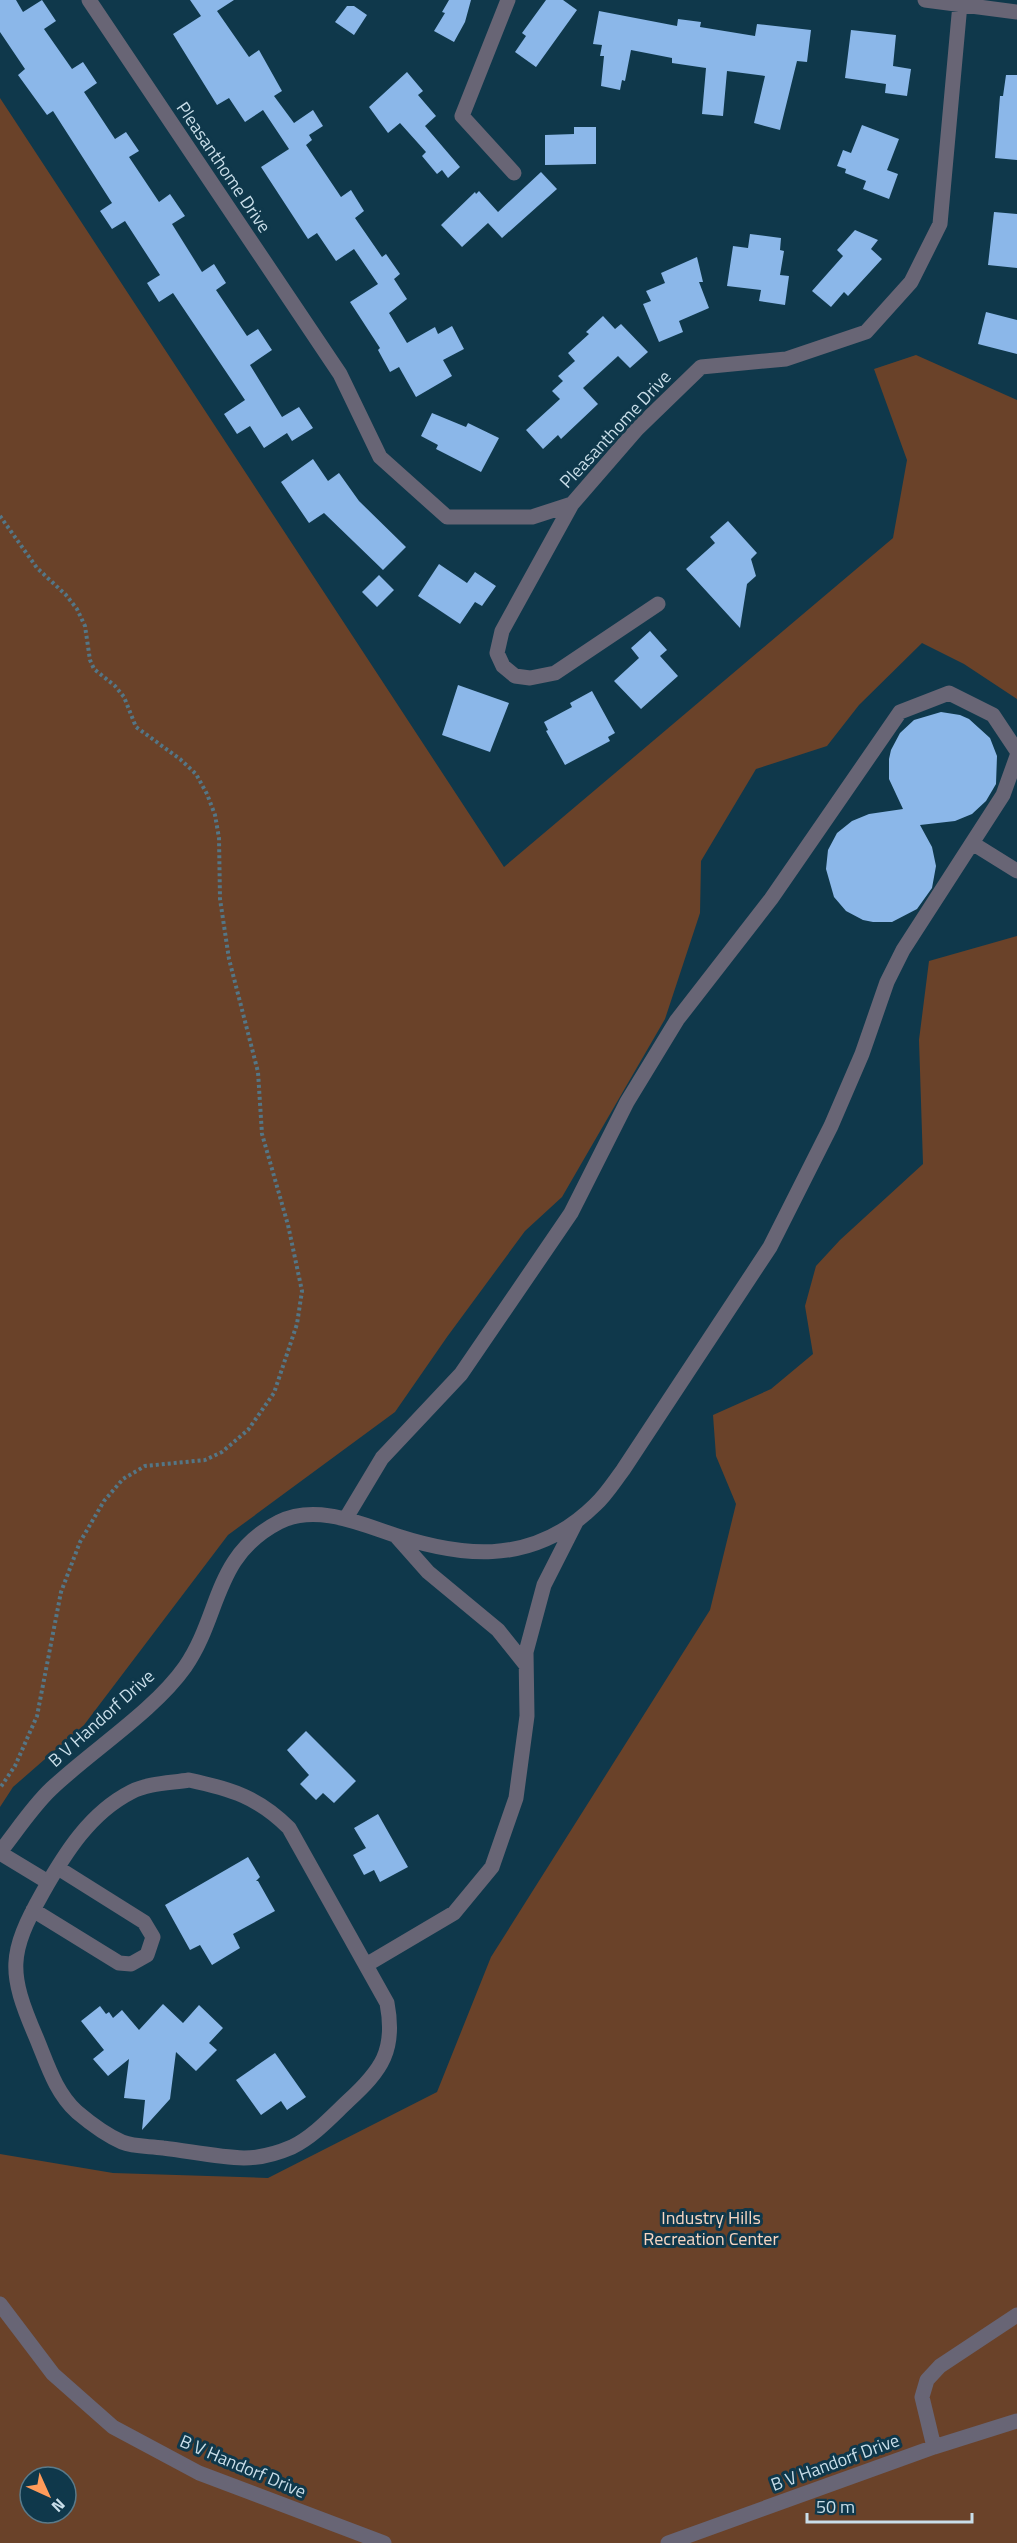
<svg xmlns="http://www.w3.org/2000/svg" width="1017" height="2543" font-family="'Titillium Web',sans-serif">
	<style>
		.green { fill: #6a4229; fill-rule: evenodd }
		.building { fill: #8bb7e9 }
		.lines { fill: none; stroke-linecap: round; stroke-linejoin: round }
		.path { stroke: #547686; stroke-width: 4; stroke-dasharray: 3 3; stroke-linecap: butt }
		.minor { stroke: #686575; stroke-width: 15 }
		.labels { text-anchor: middle; dominant-baseline: central; stroke-width: 6; stroke-linejoin: round; paint-order: stroke }
		.street-label { font-size: 18px; fill: #c9dee9; stroke: #0f384b }
		.park-label { font-size: 18px; fill: #f8d6c2; stroke: #0f384b }
	</style>
	<rect width="100%" height="100%" fill="#0f384b"/>
	<!-- green -->
	<path class="green" d="M0 98 504 867 893 538 907 460 874 369 916 355 1017 400V699L964 664 922 643 859 705 827 746 756 769 701 861 700 913 665 1019 562 1197 525 1231 447 1337 395 1412 228 1535 84 1725 13 1787 0 1807Z
		M1017 936V2543H0V2154L113 2173 268 2178 437 2092 491 1957 710 1610 736 1504 716 1456 713 1415 771 1389 813 1354 805 1306 816 1266 840 1240 923 1164 919 1040 929 961ZM30 2477H66V2513H30Z"/>
	<!-- building -->
	<path class="building" d="M0 0H16L23 12 42 0 56 21 44 29 72 69 83 62 97 83 84 92 115 139 126 132 139 151 129 157 159 202 170 194 185 216 172 224 202 272 214 264 226 283 216 290 247 336 258 329 272 350 250 365 282 417 299 407 313 428 292 441 287 433 264 448 250 426 237 434 224 414 245 400 173 293 159 302 147 283 160 275 125 221 112 229 100 211 112 203 53 111 47 115 18 75 25 69 0 32Z
		M190 0H234L217 11 249 57 259 50 282 91 274 96 294 123 313 110 323 126 309 135 312 140 306 145 341 197 351 190 364 211 355 218 382 257 386 254 400 274 394 279 407 299 389 313 407 343 435 327 438 334 452 326 464 349 443 360 452 376 416 397 399 367 390 372 378 350 380 348 350 302 378 284 354 249 336 261 317 233 308 239 261 167 289 149 263 110 245 122 229 98 217 105 173 34 201 16Z
		M449 0H471L465 22 454 42 434 31 445 13 442 12Z
		M546 0H563L577 10 536 67 515 52 526 36 522 33Z
		M347 6H354L367 15 354 35 335 22Z
		M599 11 677 26 678 19 701 22 700 27 755 36 757 24 811 30 807 62 797 61 780 130 754 123 765 76 727 71 723 116 702 114 706 68 672 63V58L631 50 625 81 622 80 620 90 601 86 604 56H600L602 45 593 44Z
		M851 30 896 35 893 66 911 69 907 96 885 93 886 84 845 78Z
		M407 72 423 91 418 95 436 116 425 126 460 167 448 178 442 170 437 174 422 156 426 152 400 123 388 133 369 107Z
		M1006 75H1017V160L995 158 1000 96H1003Z
		M862 125 899 139 887 170 898 174 889 199 863 189 866 181 845 173 846 169 837 166 843 150 851 153Z
		M574 127H596V164L545 165V135L574 134Z
		M541 172 557 189 502 238 488 223 462 247 441 225 475 192 476 194 479 191 498 212Z
		M994 212 1017 214V268L988 265Z
		M855 230 878 240 871 249 882 259 848 296 844 292 831 307 812 291 843 256 837 250Z
		M750 234 781 238 780 250 784 251 780 275 789 276 785 305 759 301 761 290 727 286 733 246 748 248Z
		M697 257 703 282H699L709 308 679 321 683 332 659 342 643 304 651 301 646 291 665 283 661 273Z
		M986 312 1017 320V354L978 344Z
		M603 316 615 329 621 324 648 352 630 368 618 356 583 388 598 404 561 439 558 435 543 449 526 430 560 399 552 391 563 381 558 376 575 361 568 353 589 334 586 332Z
		M432 413 466 427 468 423 499 438 481 472 436 449 438 445 421 436Z
		M313 459 328 481 339 473 359 501 406 547 383 570 324 513 309 523 281 482Z
		M728 521 757 553 751 559 756 576 747 584 740 628 686 569 715 543 710 537Z
		M439 564 467 583 475 572 496 586 482 606 475 602 460 624 418 596Z
		M379 575 394 590 377 607 362 592Z
		M650 631 667 650 660 656 678 676 641 709 614 681 639 658 631 648Z
		M458 685 509 703 490 752 442 735Z
		M592 691 615 733 608 737 610 741 565 765 546 731 548 730 544 722 572 707 570 703Z
		M941 712 960 715 969 719 990 738 997 756 996 784 986 801 972 814 955 821 920 825 932 847 936 866 932 888 917 909 892 922H873L863 920 846 911 834 897 826 869 828 850 837 833 852 821 869 814 903 809 889 779V759L891 750 900 733 914 720Z
		M306 1731 356 1781 334 1803 323 1793 316 1800 300 1784 309 1775 287 1750Z
		M378 1814 408 1867 380 1882 374 1870 364 1875 353 1855 366 1848 354 1828Z
		M248 1857 260 1877 256 1881H258L275 1911 233 1934 240 1948 212 1965 200 1945 190 1950 165 1905Z
		M163 2004 183 2023 199 2005 223 2028 209 2043 217 2050 196 2071 176 2052 170 2099 142 2130 145 2100 124 2098 129 2059 108 2076 93 2059 104 2050 81 2021 100 2006 106 2014 109 2012 113 2018 122 2010 139 2030Z
		M275 2053 306 2097 287 2110 281 2101 261 2115 236 2080Z"/>
	<g class="lines">
		<!-- path -->
		<path class="path" d="M0 516 37 568 66 595 77 609 85 626 90 660 94 669 115 686 124 697 136 727 180 759 196 774 207 794 215 815 219 838 220 899 229 959 258 1072 262 1134 288 1225 302 1291 297 1324 274 1393 248 1430 222 1452 205 1460 145 1466 123 1479 104 1501 80 1542 61 1592 37 1716 15 1766 0 1788"/>
		<!-- minor -->
		<path class="minor" d="M89 0 340 374 380 457 447 517H532L572 504 637 429 701 367 786 359 866 332 911 282 940 224 960 4
			M508 0 462 116 514 173
			M925 0 1017 12
			M572 504 502 631 497 653 503 666 515 676 530 678 555 673 658 604
			M972 843 1017 871
			M346 1518 382 1458 461 1374 571 1213 627 1102 677 1020 771 899 900 712 949 693 993 715 1017 751
			M397 1537 428 1572 498 1630 526 1665
			M189 1780C231 1789 258 1797 289 1828L387 2003C396 2050 382 2070 348 2101 331 2117 314 2136 292 2147 278 2153 259 2158 244 2158 217 2157 189 2151 163 2148 150 2146 134 2147 122 2142 106 2135 90 2123 77 2112 55 2092 47 2063 36 2037 8 1972 8 1954 43 1892 65 1853 90 1813 131 1792 148 1783 171 1783 189 1780Z
			M0 1852C16 1832 32 1807 51 1789 91 1751 154 1711 185 1667 221 1615 213 1556 279 1522 311 1506 349 1519 380 1530 457 1558 531 1568 595 1505 606 1495 614 1482 623 1470L770 1247 831 1126 862 1054 887 982 903 950 1003 795 1017 756
			M0 1853 48 1882
			M33 1910 119 1963 131 1964 147 1955 153 1937 144 1922 58 1868
			M366 1965 454 1913 492 1867 516 1798 527 1716 526 1652 544 1585 576 1522
			M0 2304 53 2374 113 2427 199 2473 384 2543
			M934 2447 922 2397 927 2380 940 2366 1017 2315
			M668 2543 934 2447 1017 2421"/>
	</g>
	<g class="labels">
		<!-- street labels -->
		<g class="street-label">
			<text transform="translate(224 167) rotate(56)">Pleasanthome Drive</text>
			<text transform="translate(615 429) rotate(-47)">Pleasanthome Drive</text>
			<text transform="translate(101 1718) rotate(-42)">B V Handorf Drive</text>
			<text transform="translate(835 2462) rotate(-20)">B V Handorf Drive</text>
			<text transform="translate(243 2466) rotate(23)">B V Handorf Drive</text>
		</g>
		<!-- park labels -->
		<g class="park-label">
			<text x="711" y="2217">Industry Hills<tspan x="711" dy="21">Recreation Center</tspan></text>
		</g>
	</g>
	<!-- north arrow -->
	<g transform="translate(48 2495) rotate(135)"><circle r="28" fill="#0f384b" stroke="#597a8a" stroke-width="1.5"/>
	<path d="M0-4.5L10 22L0 15L-10 22Z" fill="#ff9b5a"/>
	<text y="-9" font-size="16" font-weight="bold" text-anchor="middle" fill="#c9dee9">N</text>
	</g>
	<!-- scale -->
	<path d="M807 2513v9h165v-9" fill="none" stroke="#c9dee9" stroke-width="3"/>
	<text x="816" y="2513" font-size="18" fill="#c9dee9" stroke="#0f384b" stroke-width="4.5" paint-order="stroke">50 m</text>
</svg>
